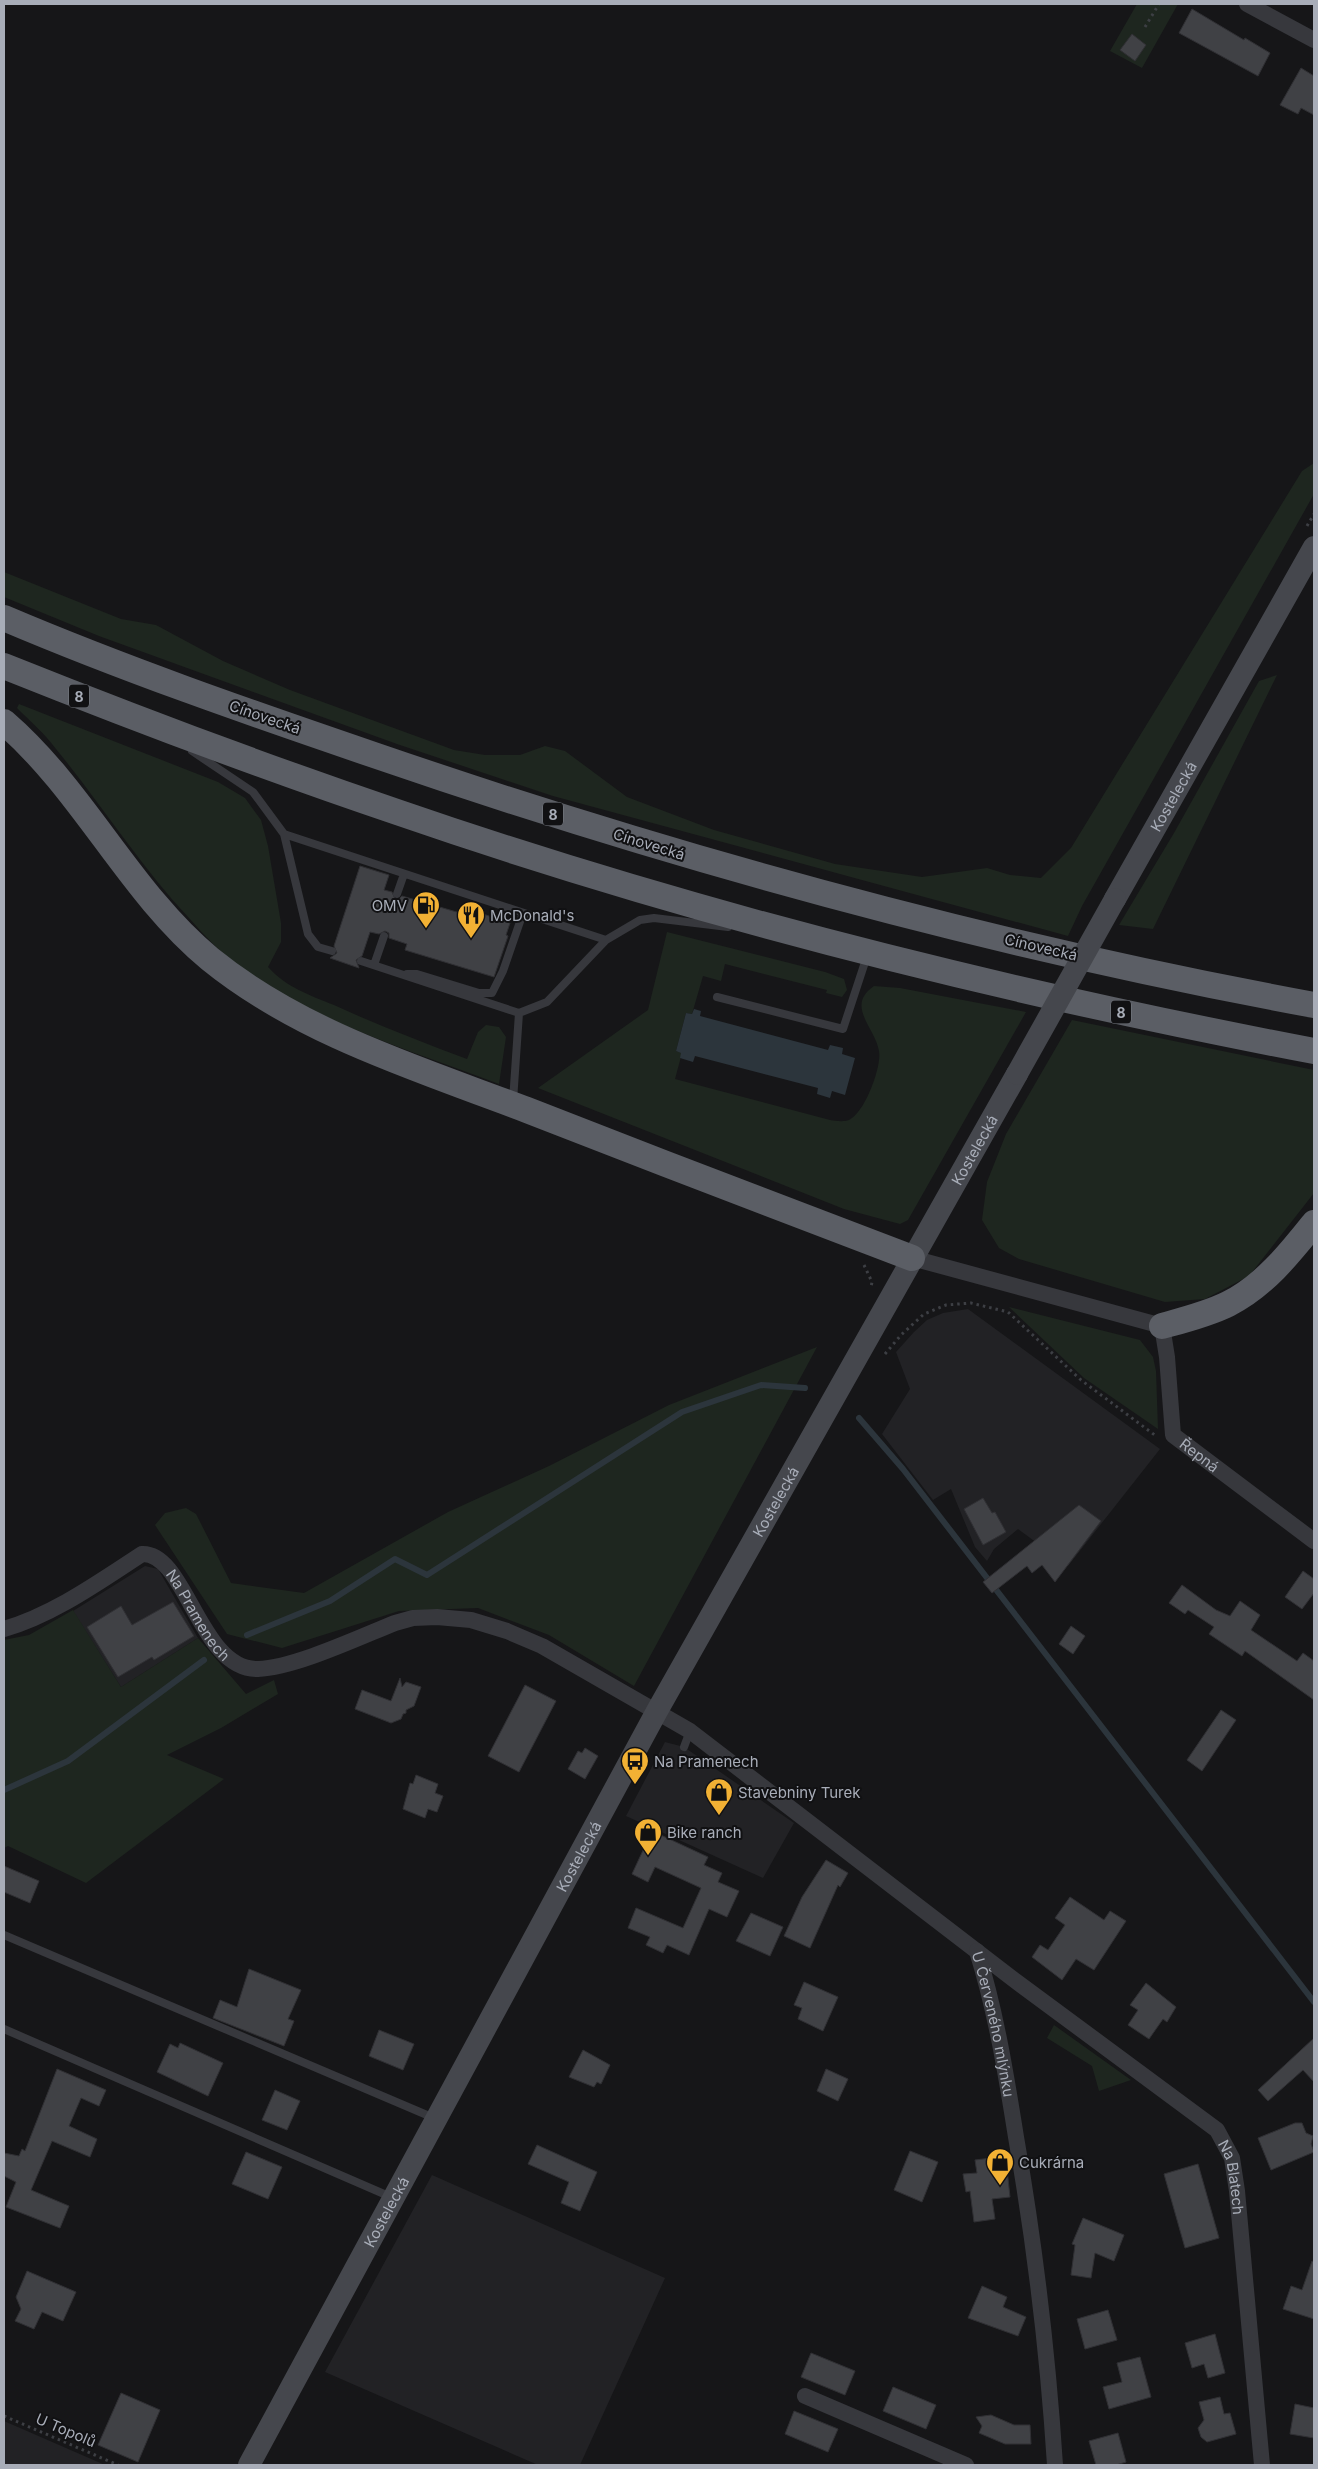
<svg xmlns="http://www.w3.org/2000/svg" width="1318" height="2469" font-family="Inter,sans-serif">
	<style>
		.built { fill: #222225 }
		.green { fill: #1e261f; fill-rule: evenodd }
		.water { fill: #2c353c }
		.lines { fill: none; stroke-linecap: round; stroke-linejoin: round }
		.stream { stroke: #2c353c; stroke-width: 6 }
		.building { fill: #404145; stroke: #303034 }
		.path { stroke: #3d3f44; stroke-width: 3; stroke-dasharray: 2.5 4; stroke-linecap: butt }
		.service { stroke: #37383d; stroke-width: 8 }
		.minor { stroke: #37383d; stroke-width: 16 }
		.secondary { stroke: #45474d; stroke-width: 22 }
		.trunk { stroke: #5b5e65; stroke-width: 26 }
		.secondary-bridge { stroke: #45474d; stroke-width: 22 }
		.labels { text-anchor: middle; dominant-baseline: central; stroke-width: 4; stroke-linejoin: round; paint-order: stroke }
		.shield { fill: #111113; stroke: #7b7e86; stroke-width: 1 }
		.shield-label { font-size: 14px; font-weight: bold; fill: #a8adb8 }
		.street-label { font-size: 15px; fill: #a8adb8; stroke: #111113 }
		.poi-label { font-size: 15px; fill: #a8adb8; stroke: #111113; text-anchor: start }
	</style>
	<rect width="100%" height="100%" fill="#161618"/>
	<!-- built -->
	<path class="built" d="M968 1309 1160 1449 1068 1566 1018 1529 994 1549 987 1561 975 1547 951 1489 933 1500 882 1434 910 1389 896 1352 914 1332 927 1320 943 1313Z
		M145 1566 158 1569 198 1638 121 1687 73 1611Z
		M665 1742 684 1747 794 1823 763 1878 626 1816Z
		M432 2175 665 2278 580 2465H538L325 2372Z
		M4 2421 105 2465H4Z"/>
	<!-- green -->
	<path class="green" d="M1137 4H1178L1142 68 1110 51ZM1132 34 1146 45 1135 61 1120 50Z
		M1314 463V494L1082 906 1068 936 553 796 397 744 99 636 4 597V572L121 619 156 625 223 661 290 690 454 750 485 755H520L545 746 565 751 627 797 714 830 835 864 922 877 987 868 1010 875 1041 878 1071 848 1302 471Z
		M1277 675 1153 929 1119 925 1174 833 1259 681Z
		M19 704 218 782 245 798 261 820 268 846 281 923V942L268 967C286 987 309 995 334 1005 377 1025 422 1042 467 1059L478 1032 486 1025 499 1027 506 1037 499 1084C412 1051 312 1021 238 966 220 952 204 935 189 918 140 866 102 805 56 749 45 734 30 721 17 708Z
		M667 932 825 972 844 979 847 990 842 997 826 993 827 990 725 964 721 981 703 976 692 1014 686 1013 676 1051 682 1053 675 1079 830 1120C835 1121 844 1122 849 1120 865 1113 882 1066 879 1051 875 1027 845 1006 874 986L900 988 1026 1012 908 1220 900 1224 844 1209 538 1088 648 1010Z
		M1072 1020 1314 1070V1193L1249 1276 1205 1299 1165 1302 1019 1259 999 1248 982 1220 987 1182 1006 1134Z
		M1009 1307 1140 1340 1153 1357 1156 1371 1158 1429 1084 1378Z
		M817 1347 634 1686 549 1635 478 1608 399 1611 282 1648 227 1634 155 1525 165 1513 186 1508 196 1514 231 1583 304 1593 448 1512 549 1466 669 1405Z
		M73 1610 121 1687 198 1638 246 1694 274 1680 278 1694 221 1728 167 1755 224 1779 86 1883 8 1846 4 1848V1640L29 1635Z
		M1054 2025 1131 2080 1099 2091 1092 2066 1047 2038Z"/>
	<!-- water -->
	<path class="water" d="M694 1009 701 1011 700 1016 828 1050 830 1045 843 1048 842 1054 855 1058 845 1095 832 1091 830 1098 817 1094 818 1088 695 1056 693 1062 680 1058 681 1053 676 1051 686 1013 692 1014Z"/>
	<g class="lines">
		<!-- stream -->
		<path class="stream" d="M859 1418 903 1469 1314 2002
			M247 1635 330 1601 395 1559 427 1575 682 1412 761 1385 805 1388
			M4 1790 68 1761 204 1660"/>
	</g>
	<!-- building -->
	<path class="building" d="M1192 9 1244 40 1245 38 1270 53 1258 76 1179 33Z
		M1132 34 1146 45 1135 61 1120 50Z
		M1301 68 1314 76V115L1301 108 1298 114 1280 105Z
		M360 866 389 875 384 890 392 892 395 899H399L402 896 460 913 462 907 510 923 506 935 508 936 494 977 405 950 407 944 389 938V933L385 931 379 934 370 932 362 956 356 960 359 968 330 958 337 953 334 946Z
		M983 1498 992 1513 995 1512 1006 1532 983 1545 964 1509Z
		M1079 1505 1101 1521 1055 1582 1042 1565 1032 1573 1027 1566 992 1593 983 1582Z
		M1303 1571 1314 1579V1593L1302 1609 1285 1597Z
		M1182 1585 1216 1610 1230 1616 1240 1601 1260 1615 1251 1630 1297 1661 1303 1653 1314 1661V1700L1245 1651 1242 1656 1209 1634 1214 1627 1188 1610 1185 1614 1169 1603Z
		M173 1602 194 1636 154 1660 152 1657 118 1677 87 1627 121 1606 132 1625Z
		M1071 1626 1085 1636 1073 1654 1059 1644Z
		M400 1678 402 1687 406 1682 421 1687 414 1706 406 1710V1713L403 1714 401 1719 391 1723 355 1709 362 1690 391 1701Z
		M525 1685 556 1701 519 1772 488 1756Z
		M1221 1710 1236 1720 1202 1771 1187 1760Z
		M585 1748 598 1756 585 1779 568 1769 578 1751 582 1753Z
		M416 1775 438 1784 435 1793 443 1796 437 1812 428 1809 425 1818 403 1809 410 1783 413 1784Z
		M652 1831 708 1857 704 1865 722 1873 718 1882 739 1891 727 1917 709 1909 689 1955 667 1945 663 1953 646 1945 650 1937 628 1928 636 1908 683 1928 701 1888 655 1867 648 1882 632 1874Z
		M826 1860 848 1873 840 1887 838 1885 810 1948 784 1936 802 1897Z
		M4 1866 39 1881 30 1903 4 1892Z
		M1070 1897 1104 1920 1110 1911 1126 1921 1094 1970 1076 1959 1062 1980 1032 1957 1040 1945 1048 1950 1065 1925 1055 1918Z
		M751 1913 783 1927 770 1956 736 1941Z
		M249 1969 301 1990 288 2019 294 2021 284 2046 213 2018 220 2000 237 2007Z
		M804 1982 838 1997 823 2031 798 2019 802 2008 794 2005Z
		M1146 1983 1176 2007 1167 2022 1163 2019 1149 2039 1128 2025 1138 2010 1130 2005Z
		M379 2030 414 2044 403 2070 369 2056Z
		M1314 2038V2082L1303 2070 1268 2101 1258 2090Z
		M180 2043 223 2063 208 2096 157 2072 170 2044 178 2048Z
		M583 2050 610 2065 601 2084 597 2082 594 2087 569 2077Z
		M57 2069 106 2090 99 2106 81 2098 69 2126 97 2139 90 2157 52 2141 31 2190 69 2206 60 2228 6 2207 16 2182 4 2176V2153L19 2156 22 2149 25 2151Z
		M826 2069 848 2079 838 2101 817 2091Z
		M275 2090 300 2101 287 2130 262 2120Z
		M1295 2123H1302L1306 2133 1313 2136 1311 2144 1314 2152 1271 2170 1258 2138Z
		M537 2145 597 2172 580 2211 561 2203 569 2182 528 2164Z
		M910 2151 938 2162 922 2202 894 2190Z
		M246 2152 282 2167 268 2199 232 2184Z
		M1000 2157 1001 2169H1007L1010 2197 992 2199 995 2219 974 2222 970 2191 966 2192 963 2174 977 2173 975 2160Z
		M1198 2164 1219 2238 1185 2248 1164 2174Z
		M1083 2218 1124 2235 1114 2261 1095 2253 1091 2278 1071 2275 1075 2245 1072 2244Z
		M1312 2261 1314 2262V2319L1283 2309 1291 2286 1302 2290Z
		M27 2271 76 2292 63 2321 42 2312 34 2329 15 2321 21 2309 16 2297Z
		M982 2286 1007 2297 1003 2307 1026 2317 1018 2336 968 2318Z
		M1108 2310 1117 2340 1085 2349 1077 2319Z
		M1215 2334 1225 2373 1208 2378 1204 2364 1192 2368 1185 2343Z
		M811 2353 855 2371 845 2395 801 2377Z
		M1140 2357 1151 2397 1109 2409 1103 2387 1122 2382 1117 2363Z
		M893 2387 936 2405 926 2429 883 2411Z
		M121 2393 160 2410 138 2462 98 2445Z
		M1220 2397 1224 2414 1230 2413 1236 2434 1207 2442 1201 2437 1198 2428 1204 2420 1199 2402Z
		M1295 2404 1314 2408V2438L1290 2434Z
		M794 2411 838 2429 828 2452 785 2434Z
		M991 2415 1014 2425H1030L1031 2444H1005L979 2433 982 2426 976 2417Z
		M1118 2433 1126 2462 1116 2465H1096L1089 2441Z"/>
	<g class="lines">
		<!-- path -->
		<path class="path" d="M1145 27 1159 4
			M1307 526 1314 514
			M864 1265 872 1282 871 1287
			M885 1354 901 1335 924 1314 946 1305 971 1303 1008 1312 1081 1380 1156 1436
			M4 2416 118 2465"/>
		<!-- service -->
		<path class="service" d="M192 751 253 792 284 834 606 940 640 920 654 918 728 927
			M284 834 308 934 318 947 332 951
			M397 894 404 874
			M361 961 519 1013 547 1002 606 940
			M374 965 384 936
			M407 974H417L479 993H492L503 971 523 913
			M717 997 843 1029 867 956
			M513 1101 519 1013
			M684 1747 690 1731
			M4 1935 434 2118
			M4 2029 391 2197"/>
		<!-- minor -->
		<g class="minor">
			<path d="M1247 4 1314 40"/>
			<path id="s1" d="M912 1258 1162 1326 1167 1357 1173 1435 1314 1541"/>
			<path id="s2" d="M4 1629C53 1615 99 1582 142 1554 186 1552 200 1671 258 1669 294 1668 360 1637 395 1623L413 1618 437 1617 471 1620 507 1631 542 1646 690 1731 1013 1979 1217 2130 1232 2158 1237 2191 1262 2465"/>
			<path id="s3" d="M977 1951C996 2012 1006 2074 1016 2137 1035 2246 1048 2355 1055 2465"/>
			<path d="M805 2396 966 2465"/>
		</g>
		<!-- secondary -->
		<g class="secondary">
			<path id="s4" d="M1115 899 1314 547"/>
			<path id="s5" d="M249 2465 657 1711 1017 1074"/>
		</g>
		<!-- trunk -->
		<path class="trunk" d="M4 618C124 669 248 712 371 754 679 860 994 946 1314 1005
			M4 666C134 718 264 767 397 812 695 915 1004 992 1314 1051
			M4 722C84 791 129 892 210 959 301 1033 419 1069 527 1110 655 1160 784 1210 912 1258
			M1162 1326C1184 1320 1208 1314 1228 1304 1264 1286 1290 1253 1314 1223"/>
		<!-- secondary-bridge -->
		<path class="secondary-bridge" d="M1017 1074 1115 899"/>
	</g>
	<!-- icons -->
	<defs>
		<g id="fuel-pin" transform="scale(1.4375)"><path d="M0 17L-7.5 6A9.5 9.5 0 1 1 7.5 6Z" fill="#f2b134" stroke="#111113"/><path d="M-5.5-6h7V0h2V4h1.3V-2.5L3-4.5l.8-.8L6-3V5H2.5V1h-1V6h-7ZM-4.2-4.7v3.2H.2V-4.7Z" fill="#111"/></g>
		<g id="restaurant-pin" transform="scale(1.4375)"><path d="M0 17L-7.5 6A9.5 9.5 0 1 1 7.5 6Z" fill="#f2b134" stroke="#111113"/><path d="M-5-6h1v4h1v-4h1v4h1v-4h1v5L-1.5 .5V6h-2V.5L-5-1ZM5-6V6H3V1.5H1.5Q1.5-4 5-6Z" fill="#111"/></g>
		<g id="bus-pin" transform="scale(1.4375)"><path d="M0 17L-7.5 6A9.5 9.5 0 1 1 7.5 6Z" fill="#f2b134" stroke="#111113"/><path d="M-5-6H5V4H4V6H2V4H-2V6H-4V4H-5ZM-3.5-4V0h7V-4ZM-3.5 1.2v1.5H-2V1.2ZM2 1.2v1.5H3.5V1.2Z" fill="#111"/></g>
		<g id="shop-pin" transform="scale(1.4375)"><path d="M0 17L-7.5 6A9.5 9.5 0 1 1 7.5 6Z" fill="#f2b134" stroke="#111113"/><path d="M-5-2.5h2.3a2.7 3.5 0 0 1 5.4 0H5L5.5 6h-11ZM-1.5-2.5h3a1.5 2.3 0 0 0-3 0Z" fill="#111"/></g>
	</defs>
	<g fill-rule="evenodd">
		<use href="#fuel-pin" x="426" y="905"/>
		<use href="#restaurant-pin" x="471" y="915"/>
		<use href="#bus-pin" x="635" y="1761"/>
		<use href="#shop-pin" x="719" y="1792"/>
		<use href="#shop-pin" x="648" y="1832"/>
		<use href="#shop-pin" x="1000" y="2162"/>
	</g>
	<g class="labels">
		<!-- shield labels -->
		<g class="shield">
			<rect x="69" y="684.5" width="20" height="23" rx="4"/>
			<rect x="543" y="802.5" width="20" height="23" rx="4"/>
			<rect x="1111" y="1000.5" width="20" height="23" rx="4"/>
		</g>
		<g class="shield-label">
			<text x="79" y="696">8</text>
			<text x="553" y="814">8</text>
			<text x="1121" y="1012">8</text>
		</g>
		<!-- street labels -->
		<g class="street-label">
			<text transform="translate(265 717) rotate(19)">Cínovecká</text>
			<text stroke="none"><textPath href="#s4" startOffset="118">Kostelecká</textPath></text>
			<text transform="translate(649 844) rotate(17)">Cínovecká</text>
			<text transform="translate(1041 947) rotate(13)">Cínovecká</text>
			<text stroke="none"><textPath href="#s5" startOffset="1502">Kostelecká</textPath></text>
			<text stroke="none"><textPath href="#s1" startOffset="402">Řepná</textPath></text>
			<text stroke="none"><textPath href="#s5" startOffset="1098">Kostelecká</textPath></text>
			<text stroke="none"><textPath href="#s2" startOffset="244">Na Pramenech</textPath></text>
			<text stroke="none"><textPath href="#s5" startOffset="692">Kostelecká</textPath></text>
			<text stroke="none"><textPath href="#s3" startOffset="75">U Červeného mlýnku</textPath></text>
			<text stroke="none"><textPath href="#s2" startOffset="1509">Na Blatech</textPath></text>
			<text stroke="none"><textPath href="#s5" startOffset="288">Kostelecká</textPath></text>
			<text transform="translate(66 2430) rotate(23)">U Topolů</text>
		</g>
		<!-- poi labels -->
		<g class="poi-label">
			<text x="407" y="905" text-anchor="end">OMV</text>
			<text x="490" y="915">McDonald's</text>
			<text x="654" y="1761">Na Pramenech</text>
			<text x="738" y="1792">Stavebniny Turek</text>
			<text x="667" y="1832">Bike ranch</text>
			<text x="1019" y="2162">Cukrárna</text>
		</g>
	</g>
	<!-- border -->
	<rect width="1318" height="2469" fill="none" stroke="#a8adb8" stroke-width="10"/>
</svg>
